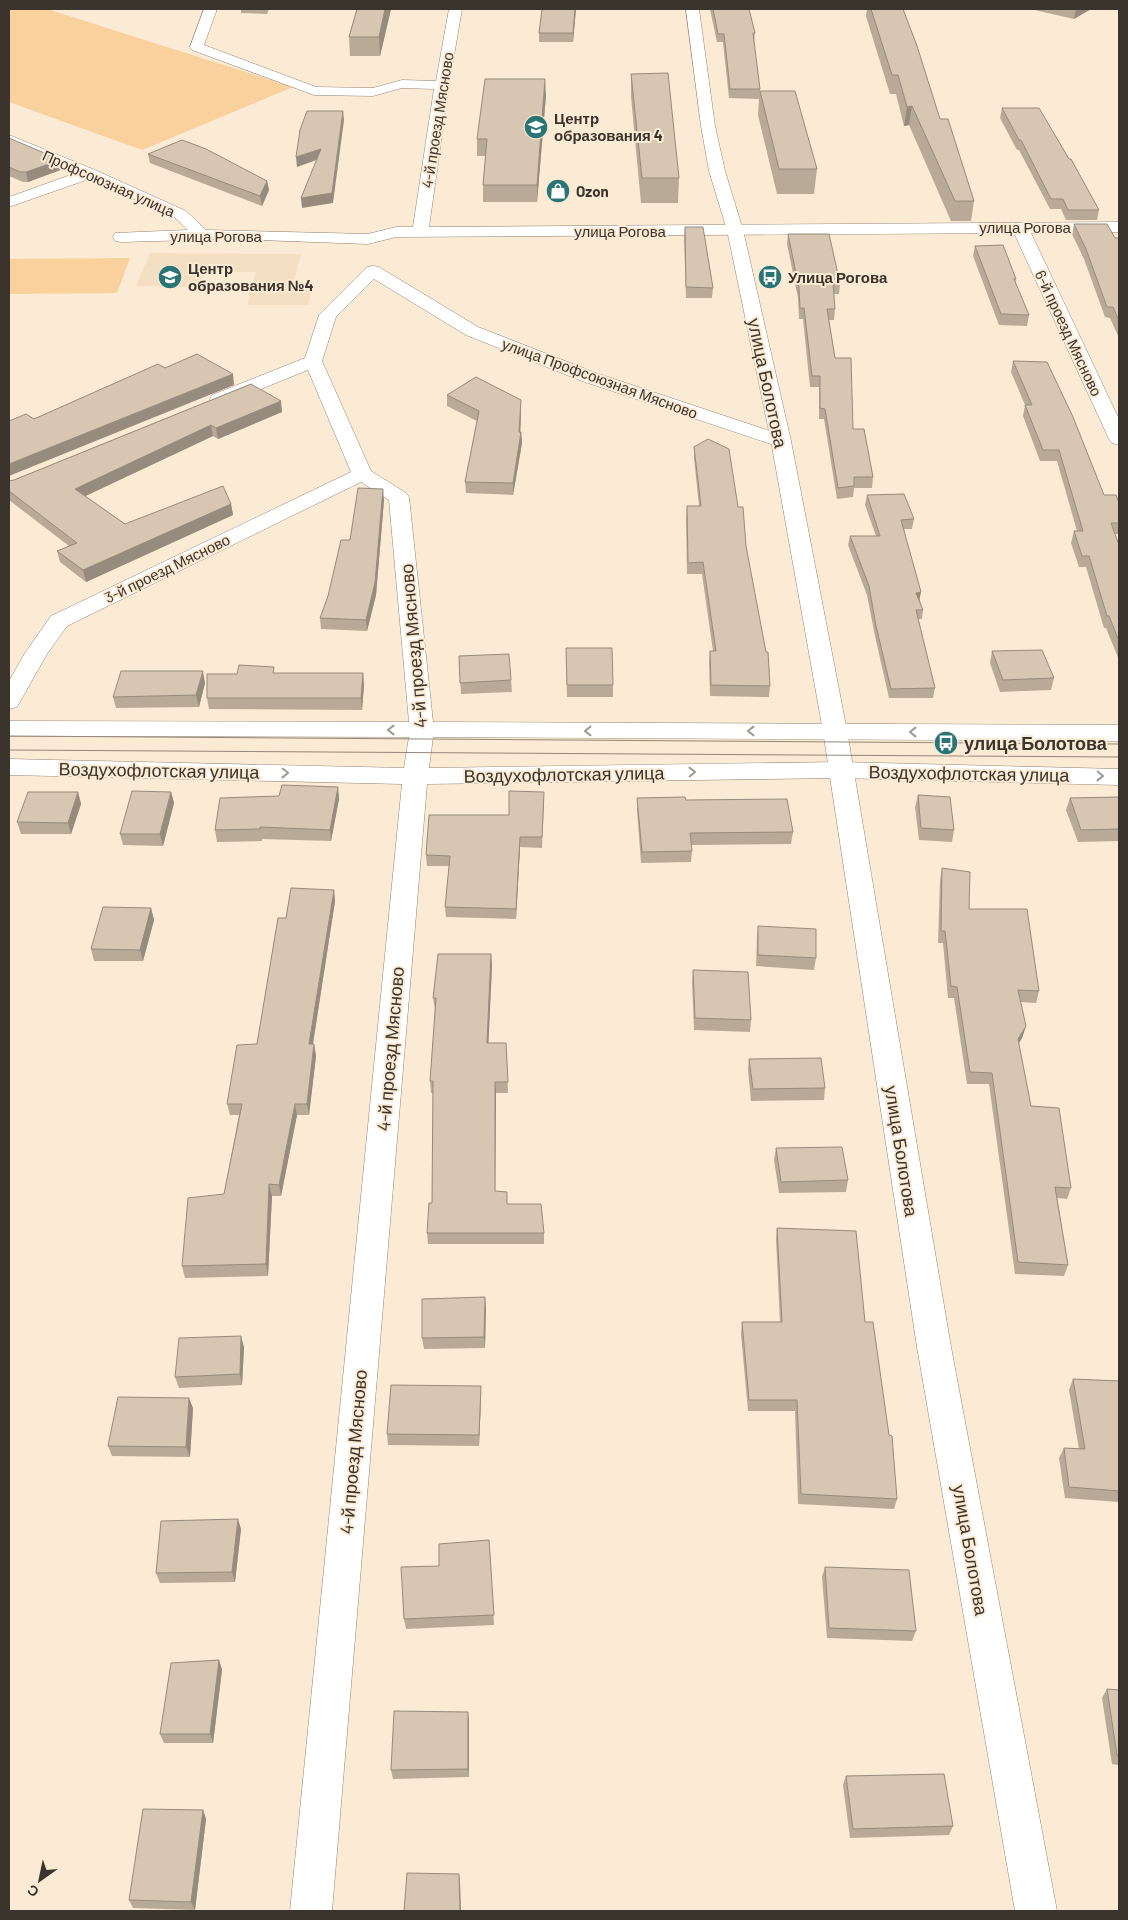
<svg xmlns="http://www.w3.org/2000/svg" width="1128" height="1920" font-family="Barlow,sans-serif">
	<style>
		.built { fill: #f5dfc3 }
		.green { fill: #f8d19d }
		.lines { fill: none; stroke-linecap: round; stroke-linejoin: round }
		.minor-casing { stroke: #958572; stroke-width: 1 }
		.tertiary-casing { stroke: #958572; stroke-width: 1 }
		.minor { fill: #fff; fill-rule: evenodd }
		.tertiary { fill: #fff; fill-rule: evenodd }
		.tram { stroke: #938779; stroke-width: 1 }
		.wall { fill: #b9aa98 }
		.shaded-wall { fill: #968b7c }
		.building { fill: #d7c6b1; stroke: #968b7c }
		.oneway { stroke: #9d9a96 }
		.labels { text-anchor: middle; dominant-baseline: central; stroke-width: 4; stroke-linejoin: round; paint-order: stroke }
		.far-poi-label { font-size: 15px; font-weight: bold; fill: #3b342c; stroke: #fbead4; text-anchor: start }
		.far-street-label { font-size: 15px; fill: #3b342c; stroke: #fbead4 }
		.street-label { font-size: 18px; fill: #3b342c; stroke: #fbead4 }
		.poi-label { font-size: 18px; font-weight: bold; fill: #3b342c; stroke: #fbead4; text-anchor: start }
	</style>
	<rect width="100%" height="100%" fill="#fbead4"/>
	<!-- built -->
	<path class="built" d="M150 253 301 254 294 282 314 283 308 305H247L256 272H203L198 287 136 286Z"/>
	<!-- green -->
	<path class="green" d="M14 9H47L293 87 142 150 9 102V11Z
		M130 258 117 293 9 294V259Z"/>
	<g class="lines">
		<!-- minor casing -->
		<g class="minor-casing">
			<path id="minor" d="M204 9H217L204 45 316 87 373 88 402 80 436 81 449 9H462L449 85 429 227 1119 222V232L1031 233 1119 419V445L1112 443 1109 439 1014 233 396 237 368 244 230 239 121 242 115 241 113 237 115 233 188 230 174 217 89 179 9 207V197L76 173 9 145V135L95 170 186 211 206 230 368 234 396 227H413L434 89 402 88 373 96 314 95 192 50 190 47Z
				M373 266 379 267 478 327 596 373 788 437 791 441 788 445 781 447 774 445 582 381 466 335 374 279 336 317 322 361 371 471 406 493 409 497 433 722 1119 725V741L433 737 429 768 839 762 1119 769V785L839 778 427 784 332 1911H290L402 784 9 775V759L404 768 409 737 9 736V721L409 722 389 500 361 482 67 626 47 654 17 707 9 709V681L25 653 51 616 351 472 308 370 226 403 219 405 212 403 210 399 212 395 305 358 319 315 367 267Z"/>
		</g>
		<!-- tertiary casing -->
		<g class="tertiary-casing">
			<path id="tertiary" d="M686 9H699L715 126 725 171 743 230 791 441 847 731 951 1347 1057 1911H1015L917 1347 823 731 771 441 727 230 709 171 701 126Z"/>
		</g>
		<!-- minor -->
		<use href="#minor" class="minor"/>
		<!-- tertiary -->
		<use href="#tertiary" class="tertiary"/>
		<!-- tram -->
		<path class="tram" d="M9 736 1119 744
			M9 750 1119 757"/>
	</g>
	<!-- wall -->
	<path class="wall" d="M241 9H269L267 14 241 13Z
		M356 9H391L380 56H350L349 37 356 12Z
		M542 9H576L573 42H539V33Z
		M710 9H749L755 33 754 42 760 91 817 169 814 194H777L758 115 759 99 729 98 723 42H717Z
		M867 9H871L940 119 974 201 971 221H951L909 125 904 126 896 94H890L866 16Z
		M1030 9H1091L1074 19Z
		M631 74 679 178 678 203H641L631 97Z
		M546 95 537 202H483V185L486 156H477V139Z
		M1002 108 1069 159 1099 210 1097 220H1066L1061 209H1050L1019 150H1017L1000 118Z
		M9 138 63 169 28 182H23L9 176Z
		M148 154 267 181 269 190 262 206 150 163Z
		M1074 224 1115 238H1119V338L1110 318 1105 317 1084 259 1072 234Z
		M685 227 713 288 712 298H686L684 237Z
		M788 234 840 283 839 294H834L835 309 834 320H829L835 358 853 429 873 477 872 488H854L853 497 837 499 824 419H819V387H810L803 319H799L798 298 787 244Z
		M975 246 1016 279 1015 283 1029 315 1027 326 999 325 973 256Z
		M1013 361 1104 495 1119 503V534H1115L1119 545V660L1106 628H1104L1086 567H1079L1071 543 1074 531H1077L1057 461H1040L1023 416 1025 405 1011 372Z
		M251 384 282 412 218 439 213 436 85 496 125 524 231 504 233 515 86 582 60 562 57 551 69 546 9 500V481L14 480Z
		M447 395 521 411 520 432H521L522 443 513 495 466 493 465 482 477 421 447 406Z
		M694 447 738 507 746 546 770 686 769 697 710 696 709 662 710 651H713L702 574H687L686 517 687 506H699L694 458Z
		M867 495 914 519 912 529H904L920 601 923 610 922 619H918L935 688 933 698H889L875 636 867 595 848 545 850 536H876L865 505Z
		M384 500 376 595 367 631 321 629 320 618 350 540Z
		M566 648 613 685V697H567Z
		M992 651 1054 678 1051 690 1000 692 990 663Z
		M459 656 511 680 512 692 461 694Z
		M363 673 364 685 362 710 209 709 207 698 237 674Z
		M205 683 199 707 116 708 113 697Z
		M338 787 339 799 331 841 262 839V841L217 842 215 830 279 796Z
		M78 792 81 804 71 834H21L17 822Z
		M171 792 174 803 163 846 123 845 120 834Z
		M918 795 954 830 952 842 919 840 915 807Z
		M1119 797V841L1078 842 1066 810 1070 798Z
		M637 798 686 800 793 832 791 844 691 845 692 851 691 862 641 863 637 810Z
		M544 802 542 848 520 847 516 919 446 917 445 907 449 866H427L426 855 509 815Z
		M942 868 969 909 1039 991 1036 1003 1020 1002 1026 1026 1022 1038 1018 1044 1031 1106 1071 1188 1067 1199 1057 1198 1068 1265 1064 1276 1015 1274 989 1084H967L954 998H948L943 943H938L940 880Z
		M334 890 335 901 313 1044H314L316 1056 309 1115H297L281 1196H272L268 1276 185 1278 182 1266 224 1194 239 1115H230L227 1104 257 1044 286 918Z
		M151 908 154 920 143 961H94L91 949Z
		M758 926 816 958 814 970 756 966 757 937Z
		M491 954 492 966 488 1043H506L508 1093H496L495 1191 508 1204 544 1233V1244H428L427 1233 432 1203 433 1093H431L430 1081 435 1010 433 998Z
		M693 970 751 1020 750 1032 694 1030 692 982Z
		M749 1059 825 1088 824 1100 751 1101 748 1070Z
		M776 1148 848 1180 846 1192 779 1193 774 1160Z
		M777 1228 897 1499 894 1509 798 1504 795 1411H748L741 1334 742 1322H780L776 1239Z
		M486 1308 485 1348 424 1349 422 1338Z
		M244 1347 242 1385 179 1388 175 1377Z
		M1073 1379 1119 1381V1502L1065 1498 1059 1458 1064 1448 1079 1449 1069 1390Z
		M481 1386V1397L479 1446 388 1445 387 1434Z
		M193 1408 190 1457 112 1456 108 1446Z
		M241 1529 235 1582 160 1583 156 1573Z
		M490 1550 494 1625 406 1629 404 1619 439 1566Z
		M825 1567 916 1631 912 1641 827 1638 822 1577Z
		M219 1660 222 1670 213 1743H164L160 1734Z
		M1107 1689 1119 1690V1765L1112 1764 1102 1698Z
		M469 1721V1777L393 1779 391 1770Z
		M846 1776 953 1826 949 1835 850 1838 843 1785Z
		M203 1810 206 1819 195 1910 133 1908 129 1900Z"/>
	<!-- shaded-wall -->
	<path class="shaded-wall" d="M385 9H391L380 56 379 37Z
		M575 9H576L573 42V33Z
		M1076 9H1091L1074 19Z
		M545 79 546 95 537 202V185Z
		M912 106 909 125 904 126 907 107Z
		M343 111 344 120 333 203 302 208 301 198Z
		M321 149 322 158 297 167 296 157Z
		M61 160 63 169 28 182 26 172Z
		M267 181 269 190 262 206 260 196Z
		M233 374 234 385 9 476V464Z
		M521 400V411L520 443 519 432Z
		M281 401 282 412 218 439 216 428Z
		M211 425 213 436 77 500 75 489Z
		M521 432 522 443 513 495V483Z
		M383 489 384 500 376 595 367 631 366 620Z
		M231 504 233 515 86 582 83 570Z
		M921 592 919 602 916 593Z
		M203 671 205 683 199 707 196 695Z
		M363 673 364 685 362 710 361 698Z
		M338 787 339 799 331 841 330 830Z
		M78 792 81 804 71 834 68 823Z
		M171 792 174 803 163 846 160 834Z
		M520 837V847L516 919V909Z
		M334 890 335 901 311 1056 309 1044Z
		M151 908 154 920 143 961 140 950Z
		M491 954 492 966 488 1054 487 1043Z
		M1026 1026 1022 1038 1014 1051 1018 1039Z
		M314 1044 316 1056 309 1115 307 1104Z
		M495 1082 496 1093 495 1202Z
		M295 1104 297 1115 281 1196 279 1185Z
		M269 1184 272 1196 268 1276 266 1264Z
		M485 1297 486 1308 485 1348 484 1337Z
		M241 1336 244 1347 242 1385 240 1374Z
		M481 1386V1397L479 1446V1435Z
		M189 1398 193 1408 190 1457 186 1447Z
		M238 1519 241 1529 235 1582 232 1572Z
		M219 1660 222 1670 213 1743 210 1734Z
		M468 1712 469 1721V1777L468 1769Z
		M203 1810 206 1819 195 1910 191 1902Z
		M459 1874 460 1882 461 1911H460Z"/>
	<!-- building -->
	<path class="building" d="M357 9H385L379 37H349Z
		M542 9H575L573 33H539Z
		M713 9H749L755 33H753L760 89H730L724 34H718Z
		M871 9H903L917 46 940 119H948L974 201H955L912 106 907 107 898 75H892Z
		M668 73 679 178H642L631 74Z
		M485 79H545L537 185H483L487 139H477Z
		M760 91H795L817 169H779Z
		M1002 108H1039L1069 159H1071L1099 210H1068L1063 199H1051L1021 140H1019Z
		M307 111H343L332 193 301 198 321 149 296 157 300 130Z
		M9 138 61 160 26 172H20L9 167Z
		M182 140 206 149 267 181 260 196 148 154Z
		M1074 224H1107L1115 238H1119V321L1113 307H1107L1086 249Z
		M685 227H703L713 288 686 287Z
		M788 234H829L840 283H833L835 309H827L835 358H851L853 429H864L873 477H854V486L838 488 825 409 820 408V376H812L804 308H800L799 288Z
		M1003 245 1016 279H1014L1029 315 1001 314 975 246Z
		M197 354 233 374 9 464V421L26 414 34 419 158 364 165 368Z
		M1013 361 1047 362 1073 417 1104 495H1116L1119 503V523H1111L1119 545V641L1109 616H1107L1089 556H1082L1074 531H1083L1059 450H1043L1025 405H1032Z
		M476 377 521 400 519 432H521L513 483 465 482 479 411 447 395Z
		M251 384 281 401 216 428 211 425 75 489 125 524 223 486 231 504 83 570 57 551 77 543 9 491V481L14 480Z
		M708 439 729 449 738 507H743L746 546 766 652H768L770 686 711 685 710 651H716L703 562 688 563 687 506H701L694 447Z
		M358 488 383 489 375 583 366 620 320 618 328 596 341 540H350Z
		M904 494 914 519 901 520 921 592 916 593 923 610H916L935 688 891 689 876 626 869 586 850 536H880L867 495Z
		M566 648H612L613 685H567Z
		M1042 650 1054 678 1003 680 992 651Z
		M509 654 511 680 460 683 459 656Z
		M239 665 274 667 273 673H363L361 698H207V674H237Z
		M121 671H203L196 695 113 697Z
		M282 785 338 787 330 830 260 827V829L215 830 220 798 279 796Z
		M132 791 171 792 160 834H120Z
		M509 791 544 792 542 837H520L516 909 445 907 450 856 426 855 429 815H509Z
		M28 792H78L68 823 17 822Z
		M918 795 950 797 954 830 921 828Z
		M685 797 686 800 787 799 793 832 690 833 692 851 642 852 637 798Z
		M1119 797V829L1081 830 1070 798Z
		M942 868 970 872 969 909H1027L1039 991 1018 990 1026 1026 1018 1039 1031 1106 1059 1108 1071 1188 1055 1187 1068 1265 1018 1262 992 1073 970 1072 957 987 951 986 945 931H941Z
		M291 888 334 890 309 1044H314L307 1104H295L279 1185 269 1184 266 1264 182 1266 188 1198 224 1194 242 1104H227L237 1045 257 1044 278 918H286Z
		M103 907 151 908 140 950 91 949Z
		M758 926 816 929V958L758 955Z
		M438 954H491L487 1043H506L508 1082H495V1191L507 1192V1204H541L544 1233H427L429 1203H432L433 1081H430L436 998H433Z
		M693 970 748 972 751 1020 695 1018Z
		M821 1058 825 1088 753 1089 749 1059Z
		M842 1147 848 1180 781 1182 776 1148Z
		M777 1228 856 1231 865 1322H873L889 1435 892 1436 897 1499 801 1494 797 1400H749L742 1322H782Z
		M485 1297 484 1337 422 1338V1299Z
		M241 1336 240 1374 175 1377 179 1338Z
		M1073 1379 1119 1381V1491L1069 1487 1064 1448 1085 1449Z
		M391 1385 481 1386 479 1435 387 1434Z
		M118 1397 189 1398 186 1447 108 1446Z
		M238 1519 232 1572 156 1573 161 1521Z
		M489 1540 494 1615 404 1619 401 1567 439 1566V1544Z
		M825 1567 909 1570 916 1631 829 1628Z
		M219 1660 210 1734H160L171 1663Z
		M1107 1689 1119 1690V1755H1117Z
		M394 1711 468 1712V1769L391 1770Z
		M944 1774 953 1826 853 1829 846 1776Z
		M143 1809 203 1810 191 1902 129 1900Z
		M407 1873 459 1874 460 1911H404Z"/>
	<!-- one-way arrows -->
	<defs><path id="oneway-chevron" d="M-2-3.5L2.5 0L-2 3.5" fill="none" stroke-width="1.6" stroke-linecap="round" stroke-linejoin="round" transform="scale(1.25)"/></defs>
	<g class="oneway">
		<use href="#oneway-chevron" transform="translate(391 730) rotate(-180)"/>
		<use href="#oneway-chevron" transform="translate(588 731) rotate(-180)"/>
		<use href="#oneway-chevron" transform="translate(751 731) rotate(-180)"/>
		<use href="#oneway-chevron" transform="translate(913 732) rotate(-180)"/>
		<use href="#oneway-chevron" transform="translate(692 772) rotate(-1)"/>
		<use href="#oneway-chevron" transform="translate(285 773) rotate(1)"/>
		<use href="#oneway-chevron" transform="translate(1100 776) rotate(1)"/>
	</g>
	<!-- icons -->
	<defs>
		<g id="school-disc" transform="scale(1.25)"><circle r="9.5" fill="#2a7475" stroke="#fbead4"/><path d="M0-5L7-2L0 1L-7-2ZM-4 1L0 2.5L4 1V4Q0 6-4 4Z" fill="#fff"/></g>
		<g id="shop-disc" transform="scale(1.25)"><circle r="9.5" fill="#2a7475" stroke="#fbead4"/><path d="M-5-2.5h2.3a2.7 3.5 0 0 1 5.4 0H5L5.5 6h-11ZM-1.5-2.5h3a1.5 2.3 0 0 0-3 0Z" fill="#fff"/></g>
		<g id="bus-disc" transform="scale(1.25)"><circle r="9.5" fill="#2a7475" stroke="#fbead4"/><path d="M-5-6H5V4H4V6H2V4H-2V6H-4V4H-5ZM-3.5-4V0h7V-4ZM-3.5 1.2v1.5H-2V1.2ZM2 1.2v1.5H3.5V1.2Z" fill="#fff"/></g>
	</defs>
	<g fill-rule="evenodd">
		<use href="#school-disc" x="536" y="127"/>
		<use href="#shop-disc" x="558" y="191"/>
		<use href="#school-disc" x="170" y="277"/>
		<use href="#bus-disc" x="770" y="277"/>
		<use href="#bus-disc" x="946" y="743"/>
	</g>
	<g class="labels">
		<!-- far-poi labels -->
		<g class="far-poi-label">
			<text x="554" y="118">Центр<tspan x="554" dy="17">образования 4</tspan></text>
			<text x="576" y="191">Ozon</text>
			<text x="188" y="268">Центр<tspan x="188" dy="17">образования №4</tspan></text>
			<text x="788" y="277">Улица Рогова</text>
		</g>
		<!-- far-street labels -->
		<g class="far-street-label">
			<text transform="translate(437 120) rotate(-81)">4-й проезд Мясново</text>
			<text transform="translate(109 183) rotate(24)">Профсоюзная улица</text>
			<text x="1025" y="227">улица Рогова</text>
			<text x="620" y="231">улица Рогова</text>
			<text x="216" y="236">улица Рогова</text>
			<text transform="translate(1069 333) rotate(65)">6-й проезд Мясново</text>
			<text transform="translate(600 378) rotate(20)">улица Профсоюзная Мясново</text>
			<text transform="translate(167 568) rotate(-26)">3-й проезд Мясново</text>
		</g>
		<!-- street labels -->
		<g class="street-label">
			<text transform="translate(768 383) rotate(78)">улица Болотова</text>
			<text transform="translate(413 646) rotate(-95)">4-й проезд Мясново</text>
			<text transform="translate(159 770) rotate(1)">Воздухофлотская улица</text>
			<text transform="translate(969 773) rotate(1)">Воздухофлотская улица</text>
			<text transform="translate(564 774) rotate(-1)">Воздухофлотская улица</text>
			<text transform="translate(390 1049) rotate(-85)">4-й проезд Мясново</text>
			<text transform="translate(902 1151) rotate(81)">улица Болотова</text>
			<text transform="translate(353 1452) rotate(-85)">4-й проезд Мясново</text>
			<text transform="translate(971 1550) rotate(80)">улица Болотова</text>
		</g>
		<!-- poi labels -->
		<g class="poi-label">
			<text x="964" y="743">улица Болотова</text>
		</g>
	</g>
	<!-- border -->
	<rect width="1128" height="1920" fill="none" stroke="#3b342c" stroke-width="20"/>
	<!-- north arrow -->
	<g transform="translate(40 1880) rotate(213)" stroke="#fbead4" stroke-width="4" paint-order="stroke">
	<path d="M0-4L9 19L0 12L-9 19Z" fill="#3b342c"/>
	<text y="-8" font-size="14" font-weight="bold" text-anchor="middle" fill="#3b342c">С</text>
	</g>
</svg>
